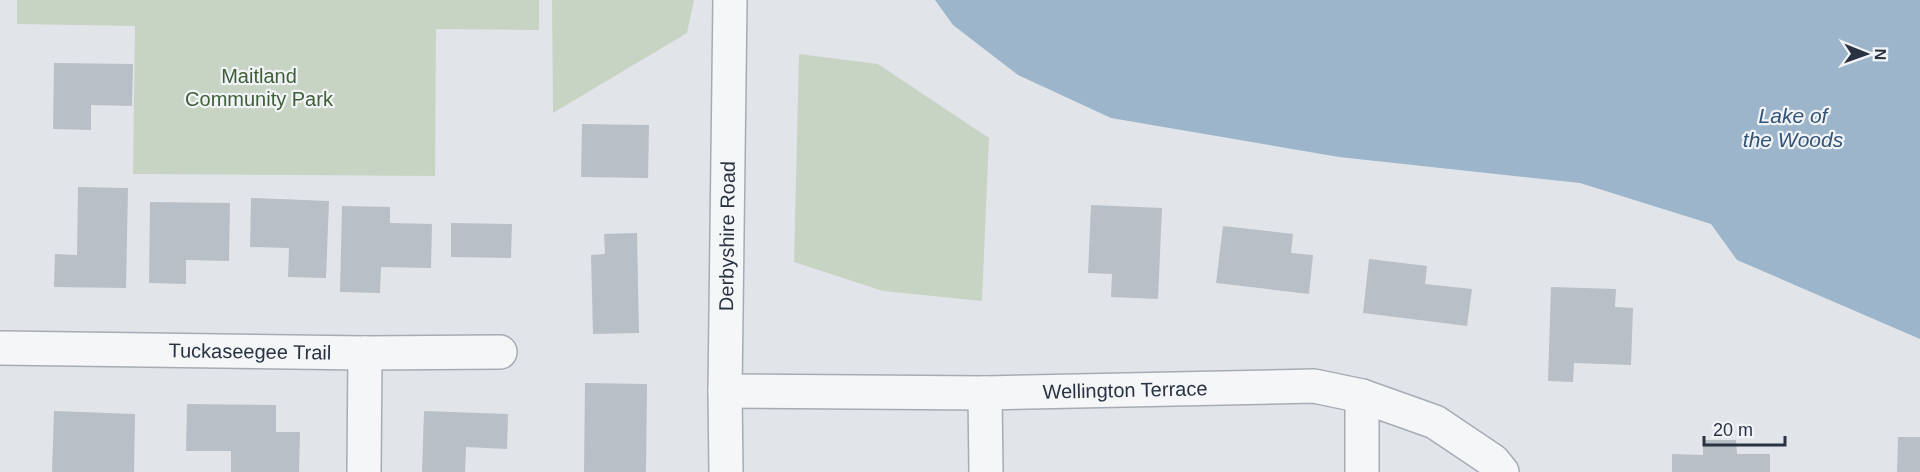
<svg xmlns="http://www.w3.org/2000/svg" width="1920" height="472" font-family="Helvetica,sans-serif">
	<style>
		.green { fill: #c8d4c3 }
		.water { fill: #9cb5ca }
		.building { fill: #b9bfc7 }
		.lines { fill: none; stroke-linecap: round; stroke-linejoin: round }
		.minor-casing { stroke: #a6acb4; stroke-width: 36 }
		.tertiary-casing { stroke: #a6acb4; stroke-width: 36 }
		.minor { stroke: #f4f6f8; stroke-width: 33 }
		.tertiary { stroke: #f4f6f8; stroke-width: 33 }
		.labels { text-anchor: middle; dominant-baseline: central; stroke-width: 4.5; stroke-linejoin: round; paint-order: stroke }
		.park-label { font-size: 20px; fill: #405e37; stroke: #f1f4f7 }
		.street-label { font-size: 20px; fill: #293342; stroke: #f1f4f7 }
		.water-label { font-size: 21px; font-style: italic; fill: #335477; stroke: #f1f4f7 }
	</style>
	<rect width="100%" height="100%" fill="#e1e5ea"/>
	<!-- green -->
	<path class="green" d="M17 0H539V30L436 29 435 176 133 174 135 26 17 24Z
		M552 0H694L687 33 553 113Z
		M799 54 878 64 989 138 982 301 883 291 794 262Z"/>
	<!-- water -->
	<path class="water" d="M935 0H1920V339L1737 260 1711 224 1580 183 1339 157 1111 118 1018 75 953 25Z"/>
	<!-- building -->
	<path class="building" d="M54 63 133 64 132 106 91 105V130L53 129Z
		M582 124 649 125 648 178 581 177Z
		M78 187 128 188 126 288 54 287 55 254 77 255Z
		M251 198 329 201 326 278 288 277 289 248 250 247Z
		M150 202 230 203 229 261 186 260V284L149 283Z
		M1091 205 1162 208 1158 299 1111 297 1112 274 1088 273Z
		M342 206 390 207V223L432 224 431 268 381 267 380 293 340 292Z
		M451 223 512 224 511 258 451 257Z
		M1223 226 1293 234 1291 253 1313 255 1309 294 1216 283Z
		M637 233 639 333 593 334 591 255 605 254 604 234Z
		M1369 259 1427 266 1425 284 1472 289 1467 326 1363 313Z
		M1551 287 1616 289 1615 307 1633 308 1631 365 1574 363 1573 382 1548 381Z
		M585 383 647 384 646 472H584Z
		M187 404 276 405V432H300L299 472H231V451H186Z
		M54 411 135 414 134 472H52Z
		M424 411 508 414 507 449 466 447 465 472H422Z
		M1898 437H1920V472H1897Z
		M1703 440H1736L1737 454H1770V472H1672V454L1703 455Z"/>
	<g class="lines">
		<!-- minor casing -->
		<g class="minor-casing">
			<g id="minor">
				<path id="s1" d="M0 348 365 353 500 352"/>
				<path id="s2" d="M725 391 985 393 1314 386 1362 396 1435 422 1493 461 1502 472"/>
				<path d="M985 393 986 472"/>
				<path d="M1362 396V472"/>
				<path d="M364 472 365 353"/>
			</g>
		</g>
		<!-- tertiary casing -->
		<g class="tertiary-casing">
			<g id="tertiary">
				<path id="s3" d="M726 472 725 391 730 0"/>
			</g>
		</g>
		<!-- minor -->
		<use href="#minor" class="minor"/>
		<!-- tertiary -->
		<use href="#tertiary" class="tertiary"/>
	</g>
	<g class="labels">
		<!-- park labels -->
		<g class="park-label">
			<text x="259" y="76">Maitland<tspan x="259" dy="23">Community Park</tspan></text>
		</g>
		<!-- street labels -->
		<g class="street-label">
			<text stroke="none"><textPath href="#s3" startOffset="236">Derbyshire Road</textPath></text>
			<text stroke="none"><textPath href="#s1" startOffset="250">Tuckaseegee Trail</textPath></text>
			<text stroke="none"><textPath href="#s2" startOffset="400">Wellington Terrace</textPath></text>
		</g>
		<!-- water labels -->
		<g class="water-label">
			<text x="1793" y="115">Lake of<tspan x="1793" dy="24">the Woods</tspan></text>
		</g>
	</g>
	<!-- north arrow -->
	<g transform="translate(1866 54) rotate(91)" stroke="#f1f4f7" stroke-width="4.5" paint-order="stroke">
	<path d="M0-4.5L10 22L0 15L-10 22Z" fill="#293342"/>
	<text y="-9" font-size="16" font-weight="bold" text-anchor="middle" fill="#293342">N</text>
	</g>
	<!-- scale -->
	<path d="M1704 436v9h81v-9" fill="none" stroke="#293342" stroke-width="3"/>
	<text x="1713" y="436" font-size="18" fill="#293342" stroke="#f1f4f7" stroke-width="4.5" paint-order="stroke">20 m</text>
</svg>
